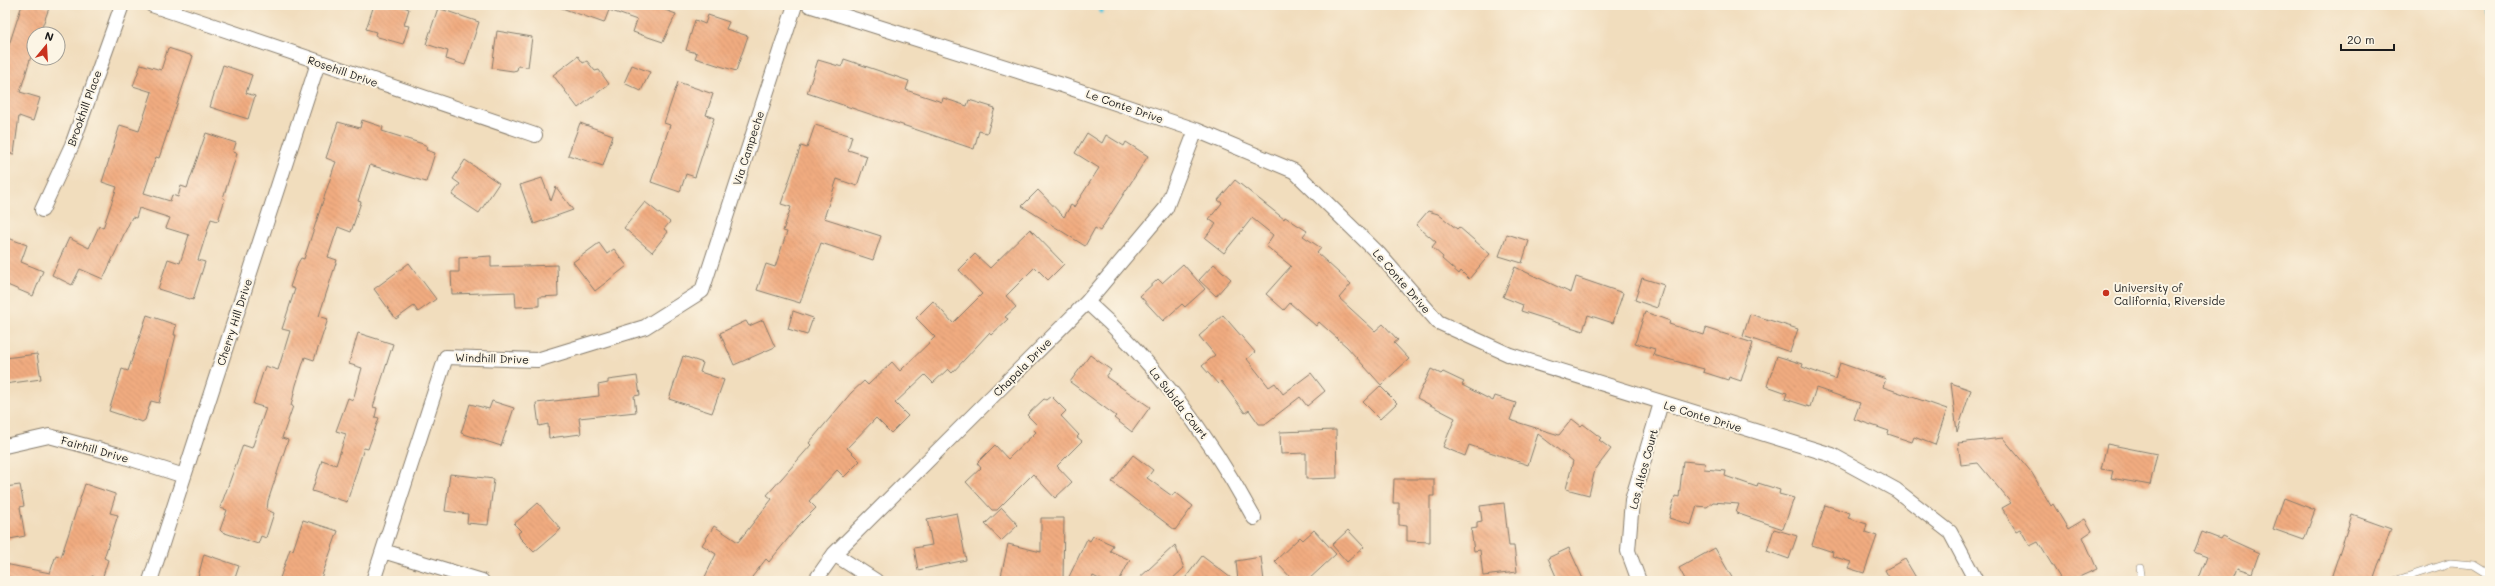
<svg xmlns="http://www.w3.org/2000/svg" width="2495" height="586" font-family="Mali,sans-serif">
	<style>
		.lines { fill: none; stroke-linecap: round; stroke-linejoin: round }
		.stream { stroke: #61c8dd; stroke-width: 5.5 }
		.building { fill: url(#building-back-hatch) }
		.service-casing { stroke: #867c6c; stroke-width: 8 }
		.minor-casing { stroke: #867c6c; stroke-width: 16 }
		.service { stroke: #fff; stroke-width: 7 }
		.minor { stroke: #fff; stroke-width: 14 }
		.poi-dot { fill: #c8321e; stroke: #fcf5e5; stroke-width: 1.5 }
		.labels { text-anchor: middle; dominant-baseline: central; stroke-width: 4; stroke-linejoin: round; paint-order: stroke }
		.street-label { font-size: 11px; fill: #1c1c1c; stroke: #fcf5e5 }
		.poi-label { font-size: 11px; fill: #1c1c1c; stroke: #fcf5e5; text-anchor: start }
	</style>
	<defs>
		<pattern id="building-back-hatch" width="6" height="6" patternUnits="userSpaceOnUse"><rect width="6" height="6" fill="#f1ac80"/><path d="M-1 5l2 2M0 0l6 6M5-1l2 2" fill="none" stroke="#ce936e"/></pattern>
	</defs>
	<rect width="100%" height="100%" fill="#fcf5e5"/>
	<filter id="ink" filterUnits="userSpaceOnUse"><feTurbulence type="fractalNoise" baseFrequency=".025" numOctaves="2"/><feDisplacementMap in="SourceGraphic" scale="8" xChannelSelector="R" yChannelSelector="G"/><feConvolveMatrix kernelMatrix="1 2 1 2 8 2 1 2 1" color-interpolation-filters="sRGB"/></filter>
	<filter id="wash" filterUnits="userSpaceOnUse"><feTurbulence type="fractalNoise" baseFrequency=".012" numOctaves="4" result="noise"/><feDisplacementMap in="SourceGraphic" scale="16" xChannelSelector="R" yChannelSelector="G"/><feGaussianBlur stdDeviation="0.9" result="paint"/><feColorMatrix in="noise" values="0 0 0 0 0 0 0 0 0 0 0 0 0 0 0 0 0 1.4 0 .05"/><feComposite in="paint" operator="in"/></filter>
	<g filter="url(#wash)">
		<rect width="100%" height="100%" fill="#f1ddbd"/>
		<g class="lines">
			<!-- stream -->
			<path class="stream" d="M2485 5 2490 14
				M1101 11 1102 5"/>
		</g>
		<g id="blocks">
			<!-- building -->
			<path class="building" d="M22 5H39L49 8 40 33 45 34H34V54L32 53 20 92 40 98 33 121 19 116 14 154 5 153V57Z
				M374 5H398L409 9 404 25 409 26 403 44 378 37 375 35 376 32 366 29Z
				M559 5H667L665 10 676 14 663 42 633 32 637 20 609 10 604 23 559 7Z
				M438 8 479 22 465 65 446 59 448 51 426 44Z
				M708 15 729 22 726 29 748 36 736 71 695 58 697 53 686 50 695 20 705 24Z
				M497 31 532 37 528 67 518 66 517 70 513 71 492 68Z
				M168 48 193 56 159 158 156 157 144 193 170 201 172 195 178 197 181 186 187 188 206 133 236 143 233 152 237 153 236 157 223 198 225 199 218 221 211 219 198 260 205 262 193 300 158 289 168 259 180 263 189 235 166 228 170 218 139 208 136 218 132 217 103 279 80 269 72 285 52 275 69 238 89 248 99 226 103 228 117 187 102 182 120 125 139 131 152 92 133 86 141 64 161 70Z
				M578 56 583 63 587 61 595 71 599 70 609 84 578 108 553 75Z
				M844 59 909 81 906 90 942 102 943 98 967 106 969 100 995 108 987 133 979 131 974 149 807 93 818 60 842 67Z
				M223 65 252 75 246 93 255 96 248 119 210 107Z
				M632 65 650 72 641 91 624 83Z
				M678 82 713 94 706 115 714 118 695 177 686 174 680 192 651 182 670 125 664 123Z
				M362 120 383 127 382 131 423 144 427 146 426 150 435 153 426 182 370 165 358 201 361 202 351 232 338 227 328 257 337 260 319 316 328 319 314 360 305 357 296 385 291 406H293L282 438 288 440 268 501 267 510 274 513 266 538 261 536 258 544 222 532 220 530 227 510 220 508 243 445 252 448 266 408 253 404 265 366 278 370 290 331 282 329 295 289 290 287 298 263 301 258 304 259 334 167 336 162 326 158 338 122 360 128Z
				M580 123 613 135 603 166 568 155Z
				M815 125 852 136 848 150 867 156 857 186 837 179 824 218 881 236 873 260 821 243 800 303 757 290 766 264 775 267 787 232 783 231 791 207 781 204 801 146 807 148Z
				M1087 133 1102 143 1106 135 1124 146 1126 142 1148 156 1100 231 1095 228 1085 246 1022 206 1038 190 1064 217 1071 205 1074 207 1099 168 1075 153Z
				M465 160 499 183 479 213 452 195 460 184 453 179Z
				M542 178 551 201 556 187 573 210 534 224 520 185Z
				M1235 180 1284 219 1285 217 1307 231 1303 236 1321 248 1317 253 1351 284 1339 298 1375 331 1383 324 1398 340 1394 343 1409 359 1381 385 1347 347 1319 322 1316 326 1290 303 1284 310 1266 294 1291 266 1266 246 1273 235 1252 218 1224 253 1205 238 1216 224 1209 219 1222 203 1218 200Z
				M645 202 670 222 664 229 668 232 652 252 624 228Z
				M1428 211 1438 214 1457 229 1459 227 1490 254 1469 279 1461 271 1459 274 1442 259 1443 257 1432 247 1436 242 1416 225Z
				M1030 229 1064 264 1048 280 1035 267 1006 296 1016 307 1005 317 1008 319 991 335 989 333 952 373 948 369 933 383 925 375 895 403 908 416 891 433 876 418 847 448 860 461 844 477 837 470 809 501 816 508 800 524 769 562 766 559 749 581H703L716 554 702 545 714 526 738 542 772 499 767 495 811 445 809 443 851 393 864 381 868 385 892 362 900 371 935 337 916 318 933 301 953 323 982 294 959 270 975 254 990 268Z
				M1507 234 1529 241 1522 263 1499 256Z
				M8 238 27 245 21 262 43 271 33 296 5 284V245Z
				M599 243 607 254 614 249 627 266 595 291 573 262Z
				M491 256V267L557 265 558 296 539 297V306L516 307 515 292 452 294 451 272H459V258Z
				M409 263 436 299 418 312 414 306 396 319 374 289Z
				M1183 264 1205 289 1185 307 1182 304 1163 321 1140 296 1158 279 1162 283Z
				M1214 264 1231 279 1216 296 1199 280Z
				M1515 267 1571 293 1576 277 1623 293 1613 323 1588 315 1583 331 1521 311 1523 305 1503 297Z
				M1642 278 1664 285 1657 308 1635 300Z
				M793 311 813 318 807 335 788 329Z
				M1645 312 1670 321 1669 324 1704 335 1706 328 1753 343 1741 381 1729 377 1728 380 1703 372 1704 369 1653 355 1655 349 1635 343Z
				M1750 314 1798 329 1790 352 1743 336Z
				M147 315 176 325 174 335H176L159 403 151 401 145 420 142 422 109 411 122 369 128 371Z
				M1223 315 1255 352 1247 359 1269 387 1275 383 1283 394 1311 373 1325 391 1307 406 1300 397 1265 424H1259L1249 410 1245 413 1221 381 1218 384 1202 366 1215 355 1199 336Z
				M763 320 775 347 734 365 720 333 746 321 749 326Z
				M358 333 393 344 373 407 377 408 375 417 379 418 368 449 364 448 347 502 312 491 322 460 336 465 346 434 336 431 348 398 353 400 362 368 349 364Z
				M37 354 41 379 5 384V358Z
				M1090 355 1111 370 1106 377 1150 407 1132 432 1114 418 1116 416 1070 382Z
				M683 356 703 363 700 372 724 380 712 413 669 399Z
				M1777 356 1803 364 1802 367 1835 379 1840 363 1886 379 1883 387 1947 409 1935 445 1914 437 1912 442 1888 434 1889 431 1854 419 1860 403 1816 388 1810 407 1785 399 1787 393 1767 386Z
				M1431 369 1441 374 1443 372 1464 382 1462 385 1493 401 1495 396 1516 403 1510 420 1559 435 1572 419 1581 426 1583 424 1601 438 1599 440 1611 449 1595 470 1589 495 1566 489 1573 461 1538 434 1528 465 1469 445 1465 456 1443 447 1455 418 1417 398Z
				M637 376 640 395 634 396 636 412 579 418 581 434 549 438 548 424 539 426 536 403 599 396 598 385 608 383V380Z
				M1951 383 1971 390 1957 432Z
				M1380 386 1397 403 1380 419 1363 402Z
				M1051 396 1066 411 1061 416 1079 435 1077 437 1082 441 1057 466 1072 482 1055 498 1033 474 997 510H992L966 482 981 468 977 463 995 445 1008 459 1036 432 1033 429 1037 425 1027 415 1044 399 1046 400Z
				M492 401 514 408 501 446 461 433 470 404 489 409Z
				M1336 430 1337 478 1306 479V453L1281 454 1280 432Z
				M2003 438 2032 473 2051 506 2053 504 2068 529 2085 519 2092 531 2083 537 2097 569 2070 581H2062L2038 542 2030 546 2020 529 2016 531 2002 508 2011 503 1978 463 1961 465 1958 443Z
				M2107 444 2157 454 2150 485 2111 478 2113 471 2101 469Z
				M1133 455 1153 470 1147 478 1172 496 1175 492 1193 506 1175 530 1112 482Z
				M1683 461 1705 463 1704 469 1726 471 1725 476 1757 487 1758 483 1780 490 1779 494 1794 498 1783 529 1736 513 1739 504 1713 502 1707 507 1697 506 1691 525 1669 518 1675 496 1679 497Z
				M450 474 494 479 488 525 467 523 468 514 445 511Z
				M1394 479H1434V496H1430V542L1407 541V526L1399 525V503H1393Z
				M85 484 115 494V497L110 513 118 515 104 558 108 560 102 579 92 576 91 581H5V564L50 573 56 555 61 557Z
				M20 485 24 506 20 507 25 536 5 540V487Z
				M2284 498 2315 510 2304 540 2273 529Z
				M538 503 561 529 534 552 520 538 518 533 521 531 514 524Z
				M1504 503 1509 546H1514L1517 572 1483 576 1480 550 1474 551 1471 529 1477 528V522L1482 521 1480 506Z
				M1825 505 1850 513 1848 518 1867 524 1865 532 1877 536 1864 573 1848 568 1851 562 1832 556 1833 552 1812 545Z
				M1002 508 1018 525 1001 541 985 524Z
				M957 513 966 560 918 570 914 548 932 545 927 519Z
				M2352 515 2391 529 2373 581H2330Z
				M1041 518H1064L1063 581H1000L1008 544 1041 552Z
				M303 520 338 531 320 581H279L290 549 293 550Z
				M1774 529 1797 536 1789 559 1767 551Z
				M1314 530 1336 554 1307 581H1294L1275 561 1300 537 1303 540Z
				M1348 530 1364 547 1347 562 1332 545Z
				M2202 532 2220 539 2222 536 2259 553 2252 573 2237 568 2232 581H2198L2207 557 2194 552Z
				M1093 536 1113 545 1110 551 1130 560 1119 581H1103L1093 576 1090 581H1067L1087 539 1090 541Z
				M1175 545 1184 568 1170 581H1136Z
				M1569 548 1584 581H1558L1548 558Z
				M1715 548 1734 581H1686L1679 568Z
				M204 554 239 566 234 581H197Z
				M1202 556 1235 581H1183Z
				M1261 557 1264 581H1238L1236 561Z
				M1905 559 1918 581H1891L1885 570Z"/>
		</g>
	</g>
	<g filter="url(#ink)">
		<use href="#blocks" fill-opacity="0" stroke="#867c6c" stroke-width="1"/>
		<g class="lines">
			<!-- service casing -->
			<g class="service-casing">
				<path id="service" d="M2140 568 2142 581
					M2394 581 2450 563 2474 565 2490 575"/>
			</g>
			<!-- minor casing -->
			<g class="minor-casing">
				<path id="minor" d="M152 5 535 135
					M809 5 1062 85 1196 130 1294 171 1379 254 1438 322 1510 355 1832 455 1896 490 1950 532 1976 581
					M42 210 72 145 122 5
					M1087 302C1156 363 1210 437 1254 518
					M5 446 49 436 116 454 184 476
					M383 551 482 581
					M834 554 876 581
					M150 581 318 63
					M373 581 446 357 537 360 645 327 702 291 795 5
					M815 581 834 554 1087 302 1166 208 1196 130
					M1639 581 1628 551 1632 500 1661 403"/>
			</g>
			<!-- service -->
			<use href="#service" class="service"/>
			<!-- minor -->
			<use href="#minor" class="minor"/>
		</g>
	</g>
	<!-- markers -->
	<circle class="poi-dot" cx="2106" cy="293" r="4"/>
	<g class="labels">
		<!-- street labels -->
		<g class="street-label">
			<text transform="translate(343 71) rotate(19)">Rosehill Drive</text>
			<text transform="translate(1125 106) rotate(19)">Le Conte Drive</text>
			<text transform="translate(84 108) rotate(-70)">Brookhill Place</text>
			<text transform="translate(748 148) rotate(-72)">Via Campeche</text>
			<text transform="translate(1402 281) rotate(49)">Le Conte Drive</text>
			<text transform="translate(234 322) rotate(-72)">Cherry Hill Drive</text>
			<text transform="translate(492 358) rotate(2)">Windhill Drive</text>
			<text transform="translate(1022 367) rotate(-45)">Chapala Drive</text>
			<text transform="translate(1179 403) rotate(52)">La Subida Court</text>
			<text transform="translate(1703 416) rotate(17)">Le Conte Drive</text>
			<text transform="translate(95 449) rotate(16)">Fairhill Drive</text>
			<text transform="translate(1643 469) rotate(-75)">Los Altos Court</text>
		</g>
		<!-- poi labels -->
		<g class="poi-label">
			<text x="2114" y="287">University of<tspan x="2114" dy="13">California, Riverside</tspan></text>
		</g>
	</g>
	<!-- margin -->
	<rect width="2495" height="586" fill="none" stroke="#fcf5e5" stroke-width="20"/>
	<!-- north arrow -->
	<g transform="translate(46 46) rotate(18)"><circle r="19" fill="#fcf5e5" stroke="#a29e95"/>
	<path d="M0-3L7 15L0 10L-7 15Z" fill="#c8321e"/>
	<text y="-6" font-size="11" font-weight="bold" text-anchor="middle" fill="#1c1c1c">N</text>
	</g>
	<!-- scale -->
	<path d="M2341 44v6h53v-6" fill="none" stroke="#1c1c1c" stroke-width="2"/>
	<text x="2347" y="44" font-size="12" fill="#1c1c1c" stroke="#fcf5e5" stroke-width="3" paint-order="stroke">20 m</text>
</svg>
